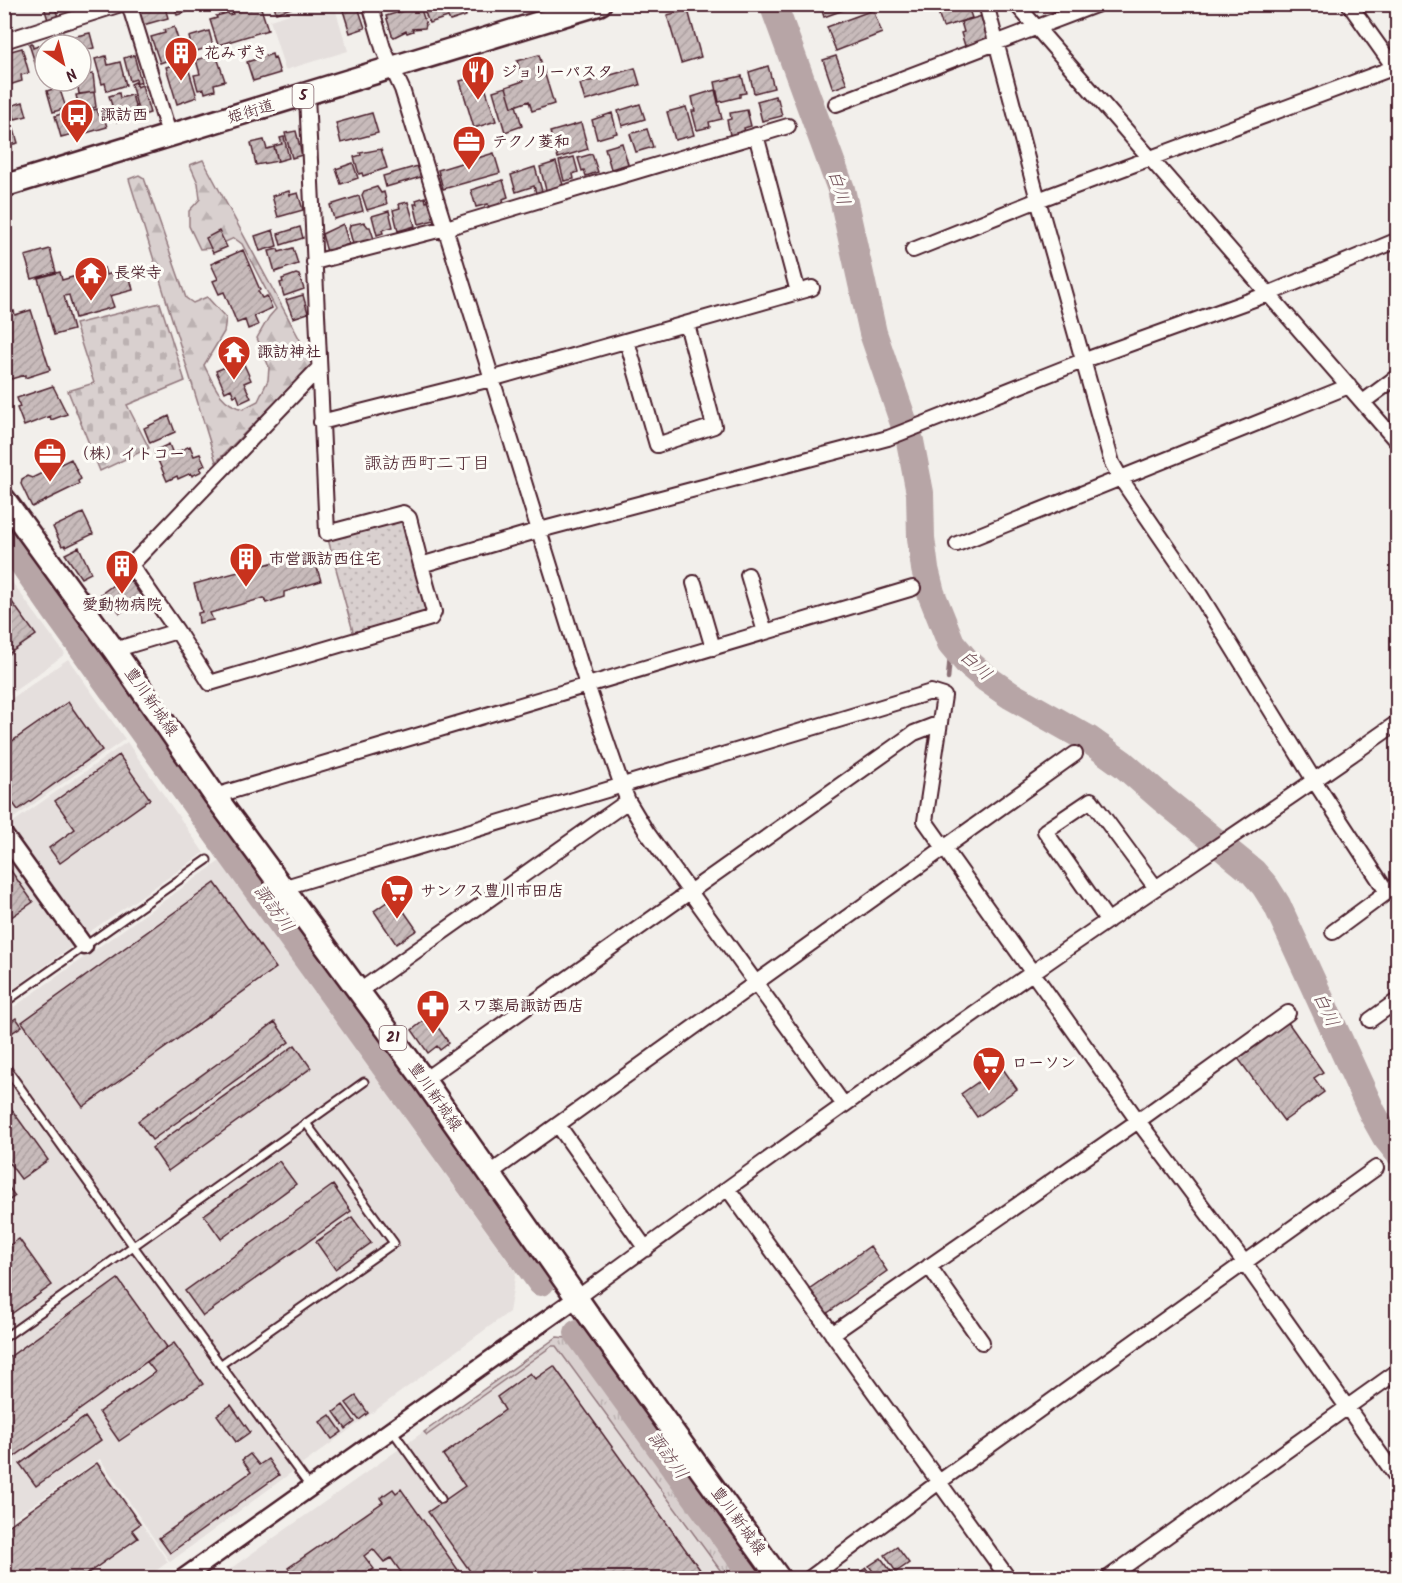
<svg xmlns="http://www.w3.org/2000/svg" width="1402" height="1583" font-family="Kalam,'Klee One',sans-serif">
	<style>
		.built { fill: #e5dfdd }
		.grass { fill: url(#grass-tufts); stroke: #92787d; stroke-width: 1.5 }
		.forest { fill: url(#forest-firs); stroke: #92787d; stroke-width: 1.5 }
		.cemetery { fill: url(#cemetery-stones); stroke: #92787d; stroke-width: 1.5 }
		.park { fill: url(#park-dots); stroke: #92787d; stroke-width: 1.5 }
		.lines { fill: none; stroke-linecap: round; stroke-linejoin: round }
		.stream { stroke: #8b6f75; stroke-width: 4.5 }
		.river { stroke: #b7a5a6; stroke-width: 28 }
		.building { fill: url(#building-hatch); stroke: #4a1f2b; stroke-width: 1.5 }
		.service-casing { stroke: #4a1f2b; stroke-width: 11 }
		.minor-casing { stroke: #4a1f2b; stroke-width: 18 }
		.tertiary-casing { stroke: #4a1f2b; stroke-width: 21 }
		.primary-casing { stroke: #4a1f2b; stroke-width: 26 }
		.service { stroke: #fdfcf7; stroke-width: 7 }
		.minor { stroke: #fdfcf7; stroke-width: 14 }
		.tertiary { stroke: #fdfcf7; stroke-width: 16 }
		.primary { stroke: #fdfcf7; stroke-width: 21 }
		.labels { text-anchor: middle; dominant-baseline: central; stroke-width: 6; stroke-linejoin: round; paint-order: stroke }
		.shield { fill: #fdfcf7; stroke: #806168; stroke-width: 1.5 }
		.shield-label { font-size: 15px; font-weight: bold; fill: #4a1f2b }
		.poi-label { font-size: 16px; font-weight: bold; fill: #4a1f2b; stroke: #fdfcf7; text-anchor: start }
		.street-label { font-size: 16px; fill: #4a1f2b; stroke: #fdfcf7 }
		.water-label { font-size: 18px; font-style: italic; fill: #704e56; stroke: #fdfcf7 }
		.neighbourhood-label { font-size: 18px; fill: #4a1f2b; stroke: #fdfcf7 }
	</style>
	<defs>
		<pattern id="grass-tufts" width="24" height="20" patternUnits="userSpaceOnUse" patternTransform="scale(1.5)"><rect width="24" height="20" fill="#d9d0cf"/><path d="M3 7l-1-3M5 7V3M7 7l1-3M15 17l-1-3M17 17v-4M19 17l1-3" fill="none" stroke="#bcb2b2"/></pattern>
		<pattern id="forest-firs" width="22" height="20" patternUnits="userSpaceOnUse" patternTransform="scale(1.5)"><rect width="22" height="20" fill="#d9d0cf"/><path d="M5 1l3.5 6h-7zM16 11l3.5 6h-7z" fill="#bcb2b2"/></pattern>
		<pattern id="cemetery-stones" width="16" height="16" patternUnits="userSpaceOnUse" patternTransform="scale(1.5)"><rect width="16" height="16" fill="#d9d0cf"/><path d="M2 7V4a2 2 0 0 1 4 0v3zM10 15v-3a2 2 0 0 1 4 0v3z" fill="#bcb2b2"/></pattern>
		<pattern id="park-dots" width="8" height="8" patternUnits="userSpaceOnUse" patternTransform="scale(1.5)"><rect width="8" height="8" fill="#d9d0cf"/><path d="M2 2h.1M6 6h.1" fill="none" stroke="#bcb2b2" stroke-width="1.8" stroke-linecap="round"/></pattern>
		<pattern id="building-hatch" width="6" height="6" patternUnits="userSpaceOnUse" patternTransform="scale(1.5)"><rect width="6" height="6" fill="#c8bbbb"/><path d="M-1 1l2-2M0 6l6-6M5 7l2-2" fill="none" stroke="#ada0a1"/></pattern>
	</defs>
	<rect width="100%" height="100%" fill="#f2efeb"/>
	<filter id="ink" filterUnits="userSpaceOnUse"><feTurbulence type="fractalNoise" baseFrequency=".0167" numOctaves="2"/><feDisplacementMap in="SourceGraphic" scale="12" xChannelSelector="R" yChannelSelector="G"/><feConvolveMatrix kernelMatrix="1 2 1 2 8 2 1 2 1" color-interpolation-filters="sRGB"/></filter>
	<g filter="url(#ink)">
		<!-- built -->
		<path class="built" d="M320 5H334L348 51 285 70 270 20Z
			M9 578 65 654 5 698 4 581Z
			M68 659 125 739 7 823 4 820V704Z
			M127 742 204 853 85 935 9 825Z
			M4 846 75 944 5 995H4Z
			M220 861 516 1272 509 1312 170 1562 100 1459 9 1521 4 1514V1014Z
			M557 1337 732 1578H228L230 1569Z
			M99 1462 168 1562 146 1578H5V1526Z"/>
		<!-- grass -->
		<path class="grass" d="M557 1337 576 1339 750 1578H726L556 1346H552L427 1435 424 1432Z"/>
		<!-- forest -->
		<path class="forest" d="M203 160 313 364 216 462 129 179 139 175 144 178 186 298 193 303 207 297 226 318 224 332 204 365C214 385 220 404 243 409L258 401 268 380 269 367 257 338 269 317 276 309 242 244 234 238 212 248 200 249 189 226V211L200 199 198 183 190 165Z"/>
		<!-- cemetery -->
		<path class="cemetery" d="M160 303 185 381 127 405 149 448 100 471 68 391 94 383 75 324Z"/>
		<!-- park -->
		<path class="park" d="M398 520 406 525 429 609 424 616 354 635 328 539Z"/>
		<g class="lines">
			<!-- stream -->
			<path class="stream" d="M948 679 951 643"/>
			<!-- river -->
			<path class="river" d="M773 4 841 189 873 333 910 441 920 493 921 538 925 569 931 593 951 643 967 662 987 679 1010 695 1088 739 1123 764 1163 799 1253 872 1265 886 1277 905 1373 1114 1386 1137 1398 1152
				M4 536 56 611 541 1282
				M578 1333 755 1578"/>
		</g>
		<!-- building -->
		<path class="building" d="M54 4 58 17 48 20 44 7Z
			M153 4H164L168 18 143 25 138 8 145 6 146 10 154 8Z
			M174 4H200L201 7 177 15Z
			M274 4H303L276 13Z
			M341 4H357L365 28 350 33Z
			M422 4H464L466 16 450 21 448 17 429 23Z
			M820 4H847L849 8 824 17Z
			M960 4H967L972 18 943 27 938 12Z
			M252 5 253 7 260 5 268 30 218 45 210 20 217 18 216 16 228 13 229 15 233 14 232 11Z
			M420 6 426 25 425 28 412 29 413 31 407 33 406 31 394 37 392 35 386 16Z
			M688 10 701 57 681 63 667 15Z
			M873 10 882 33 836 51 827 27Z
			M982 16 988 38 987 39 988 42 966 49 961 33 964 32 961 22Z
			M174 27 183 55 160 63 151 37 165 33 164 30Z
			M209 31 213 46 190 53 188 45 191 44 189 37Z
			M90 33 94 48 81 51V45H67V38Z
			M32 43 33 48 41 45 42 50 45 49V66L37 69 29 44Z
			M22 48 29 73 21 75 22 81 6 86 4 53Z
			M216 54 225 81 214 84 215 90 205 93 204 89 198 90 194 75 200 74 196 60Z
			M272 54 273 58 275 57 280 73 253 81 247 62Z
			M134 55 141 82 137 84 136 79 130 81 124 58Z
			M539 55 554 104 532 111 529 101 512 107 506 87 523 81 517 61Z
			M106 56 108 65 120 62 126 85 107 91 105 83 102 84 95 59Z
			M836 56 847 84 833 89 823 60Z
			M186 61 197 97 177 104 166 67Z
			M768 66 774 88 754 93 749 72Z
			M635 68 640 85 585 101 580 84Z
			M93 74 95 92 79 94 77 81H81V75Z
			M481 75 496 121 474 128 460 81Z
			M742 76 746 93 740 94V97L719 102 715 82Z
			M135 82 137 87 142 85 150 113 140 116 131 84Z
			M59 87 66 108 53 112 47 91Z
			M506 87 512 107 516 105 522 126 505 132 493 91Z
			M715 90 722 119 709 122 710 127 697 130 692 111H695L692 97Z
			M94 92 96 107 80 112 76 95Z
			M119 93 120 98 132 95 138 116 117 122 109 96Z
			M775 96 776 99H778L782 116 762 121 757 101Z
			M23 102 27 116 15 119 11 106Z
			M640 104 645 119 622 126 618 111Z
			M686 107 694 135 675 140 667 112Z
			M76 109 80 132 61 137 55 116Z
			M97 109 99 116 103 114 107 127 86 133 80 114Z
			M747 110 751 126 744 128 745 132 730 135 727 120 731 119 730 113Z
			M372 113 378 133 341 143 336 123Z
			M612 113 617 133 597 139 592 120Z
			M4 119 7 128 13 126 18 143 10 145 11 149 4 151Z
			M581 123 588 149 558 158 550 132Z
			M647 129 653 147 636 152 630 134Z
			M296 131 302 155 292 158 285 133Z
			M284 137 289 158 278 161 274 146 282 144 280 138Z
			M264 140 267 149 274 147 278 161 256 165 251 143Z
			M622 143 628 164 611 169 605 148Z
			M381 149 387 168 363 176 362 173 359 174 354 157 361 155 360 153Z
			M494 153 500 173 443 189 438 170Z
			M592 154 598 172 586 176 584 170 582 171 578 158Z
			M574 157 578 172 573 174 574 179 564 181 559 161Z
			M556 162 563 185 546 190 540 167Z
			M353 163 358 178 341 184 336 169Z
			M418 166 421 177 386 187 383 176Z
			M535 167 542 191 536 193 534 186 516 192 511 175Z
			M503 180 508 197 503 199 504 204 489 208 488 204 476 207 471 190Z
			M377 187 381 193 384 192 387 204 367 210 362 195 364 191Z
			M289 191 290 195 298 193 303 210 278 217 272 196Z
			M359 196 363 211 334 219 330 205Z
			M425 197 426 202 429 201 434 220 419 224 414 204H417L416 200Z
			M408 202 415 226 398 231 393 210 400 208 399 204Z
			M389 211 393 227 382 230 383 233 377 235 372 216Z
			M364 222 368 227H370L374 239 353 244 349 229 350 225Z
			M343 224 349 244 327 252 322 234Z
			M300 227 303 238 281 245 278 234Z
			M273 230 277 246 260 251 255 236Z
			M219 231 227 247 213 253 206 238Z
			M293 248 298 264 275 272 269 251 278 249 279 252Z
			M50 249 56 272 32 279 25 256Z
			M243 250 260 290 258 291 262 298 267 296 272 308 254 316 258 325 248 329 245 320 237 323 224 292 219 294 213 281 218 279 211 264Z
			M104 268 106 275 128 269 133 290 110 296 114 307 75 318 69 295 64 296 73 330 54 335 38 278 60 272 62 280Z
			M296 274 299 275 304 289 284 296 280 283 283 282 282 279Z
			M303 295 308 313 293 318 286 300Z
			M31 310 50 370 25 378V375L4 381V313L14 311 15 315Z
			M242 360 251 380 244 383 251 398 240 403 237 395 234 396 231 389 225 392 216 371Z
			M53 386 67 414 51 420 50 416 24 426 17 408 20 407 17 398Z
			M169 416 175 432 150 443 144 428Z
			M169 444 173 454 190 446 194 456 200 454 205 465 200 468 202 471 192 476 191 473 178 479 177 476 167 481 154 451Z
			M71 459 81 479 78 481 79 484 32 507 21 484 22 479 27 476 32 478Z
			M83 513 93 534 66 547 65 545 62 546 53 527Z
			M79 547 91 573 81 578 65 554Z
			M312 552 321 581 284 592V597L266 603 264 598 210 613 213 620 199 623 198 613 202 612 194 584Z
			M120 580 123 585 130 580 142 597 120 613 109 598 106 600 101 594Z
			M4 591 36 635 4 657Z
			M68 702 102 750 18 810 4 791V747Z
			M119 755 150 799 60 863 49 848 75 829 55 801Z
			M4 861 33 902 4 922Z
			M215 883 276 968 83 1107 22 1022Z
			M394 897 417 930 396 944 374 911Z
			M430 1016 449 1043 440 1050 437 1046 428 1053 412 1030Z
			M16 1018 22 1026 4 1038V1026Z
			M1287 1021 1323 1072 1314 1078 1324 1092 1284 1121 1237 1057Z
			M275 1022 289 1042 152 1140 138 1121Z
			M295 1045 311 1068 168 1171 152 1148Z
			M1001 1066 1017 1089 977 1117 961 1094Z
			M4 1099 48 1160 21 1179 4 1156Z
			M279 1161 296 1184 221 1239 204 1215Z
			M4 1181 15 1196 4 1204Z
			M333 1185 351 1211 203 1316 185 1291Z
			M352 1217 371 1243 335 1269 316 1242Z
			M19 1239 52 1285 4 1319V1249Z
			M870 1246 887 1271 826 1314 809 1289Z
			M118 1279 167 1347 4 1464V1361Z
			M174 1343 203 1384 119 1441 99 1412 155 1372 147 1362Z
			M554 1366 706 1578H475L428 1512 465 1486 443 1455 505 1410 497 1397 530 1373 535 1379Z
			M356 1396 368 1413 359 1420 346 1403Z
			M231 1405 250 1432 236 1442 217 1415Z
			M343 1405 355 1422 346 1429 334 1412Z
			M330 1415 342 1432 332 1439 320 1422Z
			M85 1417 101 1440 36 1486 20 1464Z
			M250 1454 259 1465 268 1459 279 1475 170 1553 159 1538 251 1472 242 1460Z
			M97 1463 140 1524 132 1530 138 1538 81 1578H4V1529Z
			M393 1489 396 1493 401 1489 461 1574 455 1578H405L391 1558 384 1562 373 1549 364 1556 374 1569 360 1578H295L288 1568 383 1502 380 1498Z
			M897 1547 909 1563 896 1572 885 1555Z
			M881 1558 893 1574 886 1578H878L869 1566Z
			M866 1568 873 1578H854L853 1577Z"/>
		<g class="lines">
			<!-- service casing -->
			<g class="service-casing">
				<path id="service" d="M4 1003 207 860
					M4 1065 134 1247 311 1488
					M4 1338 364 1082
					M220 1365 394 1243 306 1123
					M392 1430 441 1499"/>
			</g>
			<!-- minor casing -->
			<g class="minor-casing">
				<path id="minor" d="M129 4 170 137
					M370 4 383 48 402 89 587 685 622 786 628 801 646 831 844 1105
					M986 4 1038 200 1112 463 1121 479 1197 590 1315 782 1387 892
					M1016 4 1398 443
					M1349 4 1398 73
					M4 41 121 4
					M307 95 327 533 403 513 409 518 421 565
					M836 104 1098 4
					M756 135 798 292
					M913 250 1038 200 1398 66
					M314 262 446 228 788 126
					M627 341 657 445 714 426 687 324
					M1363 402 1398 376
					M321 422 491 379 812 288
					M957 544 1349 386
					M748 575 765 632
					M694 583 713 648
					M177 631 131 565 319 368
					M114 650 177 631 210 683 431 618 434 612 421 565 540 530 888 438 1085 360 1268 294 1398 240
					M215 796 913 588
					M282 888 931 692 944 696 925 821 1138 1121 1244 1262 1398 1479
					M1108 921 1045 831 1091 800 1156 888
					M1333 932 1398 884
					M358 992 628 801
					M1370 1020 1398 1000
					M424 1080 914 733 940 723
					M558 1125 646 1249
					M489 1174 1075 754
					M728 1189 1008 1578
					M929 1266 982 1342
					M577 1298C727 1188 879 1079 1032 973 1153 888 1277 808 1398 722
					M832 1334 1138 1121 1288 1013
					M810 1578 939 1482 1376 1168
					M1108 1578 1398 1371"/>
			</g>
			<!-- tertiary casing -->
			<g class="tertiary-casing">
				<path id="tertiary" d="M4 835 84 946
					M183 1578 577 1298"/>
			</g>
			<!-- primary casing -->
			<g class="primary-casing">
				<path id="primary" d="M4 186 600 4
					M4 499 114 650 215 796 424 1080 593 1321 779 1578"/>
			</g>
			<!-- service -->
			<use href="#service" class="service"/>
			<!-- minor -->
			<use href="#minor" class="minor"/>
			<!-- tertiary -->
			<use href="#tertiary" class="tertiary"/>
			<!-- primary -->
			<use href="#primary" class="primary"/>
		</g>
	</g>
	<!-- icons -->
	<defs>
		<g id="building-pin" transform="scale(1.725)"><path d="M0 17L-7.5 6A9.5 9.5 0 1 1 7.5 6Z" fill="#c8321e" stroke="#fdfcf7"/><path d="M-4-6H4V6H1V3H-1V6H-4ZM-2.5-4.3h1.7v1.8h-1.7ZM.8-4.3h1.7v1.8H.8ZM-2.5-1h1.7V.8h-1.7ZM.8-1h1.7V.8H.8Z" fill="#fff"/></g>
		<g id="restaurant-pin" transform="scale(1.725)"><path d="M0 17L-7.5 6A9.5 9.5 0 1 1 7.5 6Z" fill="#c8321e" stroke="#fdfcf7"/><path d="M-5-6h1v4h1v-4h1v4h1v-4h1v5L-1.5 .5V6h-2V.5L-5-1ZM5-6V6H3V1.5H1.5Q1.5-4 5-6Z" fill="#fff"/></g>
		<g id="bus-pin" transform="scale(1.725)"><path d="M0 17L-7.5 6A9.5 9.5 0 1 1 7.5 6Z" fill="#c8321e" stroke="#fdfcf7"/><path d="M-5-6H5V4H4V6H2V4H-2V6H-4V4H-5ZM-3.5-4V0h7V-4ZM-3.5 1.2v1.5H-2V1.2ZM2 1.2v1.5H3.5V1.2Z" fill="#fff"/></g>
		<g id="office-pin" transform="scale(1.725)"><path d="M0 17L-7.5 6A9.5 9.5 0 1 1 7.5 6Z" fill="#c8321e" stroke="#fdfcf7"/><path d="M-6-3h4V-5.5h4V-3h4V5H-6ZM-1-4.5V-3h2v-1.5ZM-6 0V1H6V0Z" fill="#fff"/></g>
		<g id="temple-pin" transform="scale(1.725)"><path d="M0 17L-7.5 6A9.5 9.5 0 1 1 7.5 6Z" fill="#c8321e" stroke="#fdfcf7"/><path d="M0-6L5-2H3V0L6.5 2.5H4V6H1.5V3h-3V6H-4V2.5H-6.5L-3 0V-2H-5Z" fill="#fff"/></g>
		<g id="supermarket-pin" transform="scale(1.725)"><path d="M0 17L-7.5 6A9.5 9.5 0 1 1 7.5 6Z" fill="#c8321e" stroke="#fdfcf7"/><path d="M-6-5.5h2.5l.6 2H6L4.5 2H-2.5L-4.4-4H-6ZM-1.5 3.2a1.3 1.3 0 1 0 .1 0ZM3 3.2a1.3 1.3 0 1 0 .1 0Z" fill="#fff"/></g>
		<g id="pharmacy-pin" transform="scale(1.725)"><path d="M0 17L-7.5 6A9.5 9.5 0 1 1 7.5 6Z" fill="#c8321e" stroke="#fdfcf7"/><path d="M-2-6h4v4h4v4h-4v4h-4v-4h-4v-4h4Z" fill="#fff"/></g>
	</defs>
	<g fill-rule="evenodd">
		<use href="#building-pin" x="181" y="53"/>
		<use href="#restaurant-pin" x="478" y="72"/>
		<use href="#bus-pin" x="77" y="115"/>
		<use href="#office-pin" x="469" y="142"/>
		<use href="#temple-pin" x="91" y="273"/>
		<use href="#temple-pin" x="234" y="352"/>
		<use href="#office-pin" x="50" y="454"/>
		<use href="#building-pin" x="246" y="559"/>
		<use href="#building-pin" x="122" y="566"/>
		<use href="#supermarket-pin" x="397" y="891"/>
		<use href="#pharmacy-pin" x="433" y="1006"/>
		<use href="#supermarket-pin" x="989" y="1063"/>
	</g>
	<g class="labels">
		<!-- shield labels -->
		<g class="shield">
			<rect x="292.5" y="84" width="21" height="24" rx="4.5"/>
			<rect x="379.5" y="1026" width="27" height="24" rx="4.5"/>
		</g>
		<g class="shield-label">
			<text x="303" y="96">5</text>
			<text x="393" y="1038">21</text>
		</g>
		<!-- poi labels -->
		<g class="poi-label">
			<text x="204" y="53">花みずき</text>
			<text x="501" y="72">ジョリーパスタ</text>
			<text x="100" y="115">諏訪西</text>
			<text x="492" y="142">テクノ菱和</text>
			<text x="114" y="273">長栄寺</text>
			<text x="257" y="352">諏訪神社</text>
			<text x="73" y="454">（株）イトコー</text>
			<text x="269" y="559">市営諏訪西住宅</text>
			<text x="122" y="605" text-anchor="middle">愛動物病院</text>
			<text x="420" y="891">サンクス豊川市田店</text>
			<text x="456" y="1006">スワ薬局諏訪西店</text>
			<text x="1012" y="1063">ローソン</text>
		</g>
		<!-- street labels -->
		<g class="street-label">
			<text transform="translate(251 112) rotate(-17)">姫街道</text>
			<text transform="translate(151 702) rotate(55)">豊川新城線</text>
			<text transform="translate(435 1097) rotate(55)">豊川新城線</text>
			<text transform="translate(738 1521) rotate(54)">豊川新城線</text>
		</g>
		<!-- water labels -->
		<g class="water-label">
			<text transform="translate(838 188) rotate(73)">白川</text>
			<text transform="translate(975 666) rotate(42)">白川</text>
			<text transform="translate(273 909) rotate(54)">諏訪川</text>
			<text transform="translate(1325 1010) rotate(65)">白川</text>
			<text transform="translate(667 1456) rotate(54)">諏訪川</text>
		</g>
		<!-- neighbourhood labels -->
		<g class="neighbourhood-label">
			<text x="427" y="464">諏訪西町二丁目</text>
		</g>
	</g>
	<!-- margin -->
	<rect width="1402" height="1583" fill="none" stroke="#fdfcf7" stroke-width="24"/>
	<rect x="12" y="12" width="1378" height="1559" fill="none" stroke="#4a1f2b" stroke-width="2" filter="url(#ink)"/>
	<!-- north arrow -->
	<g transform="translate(63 63) rotate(145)"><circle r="28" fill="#fdfcf7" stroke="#b5a4a5" stroke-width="1.5"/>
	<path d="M0-4.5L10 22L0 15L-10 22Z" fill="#c8321e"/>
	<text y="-9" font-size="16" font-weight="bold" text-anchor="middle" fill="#4a1f2b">N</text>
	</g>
</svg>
